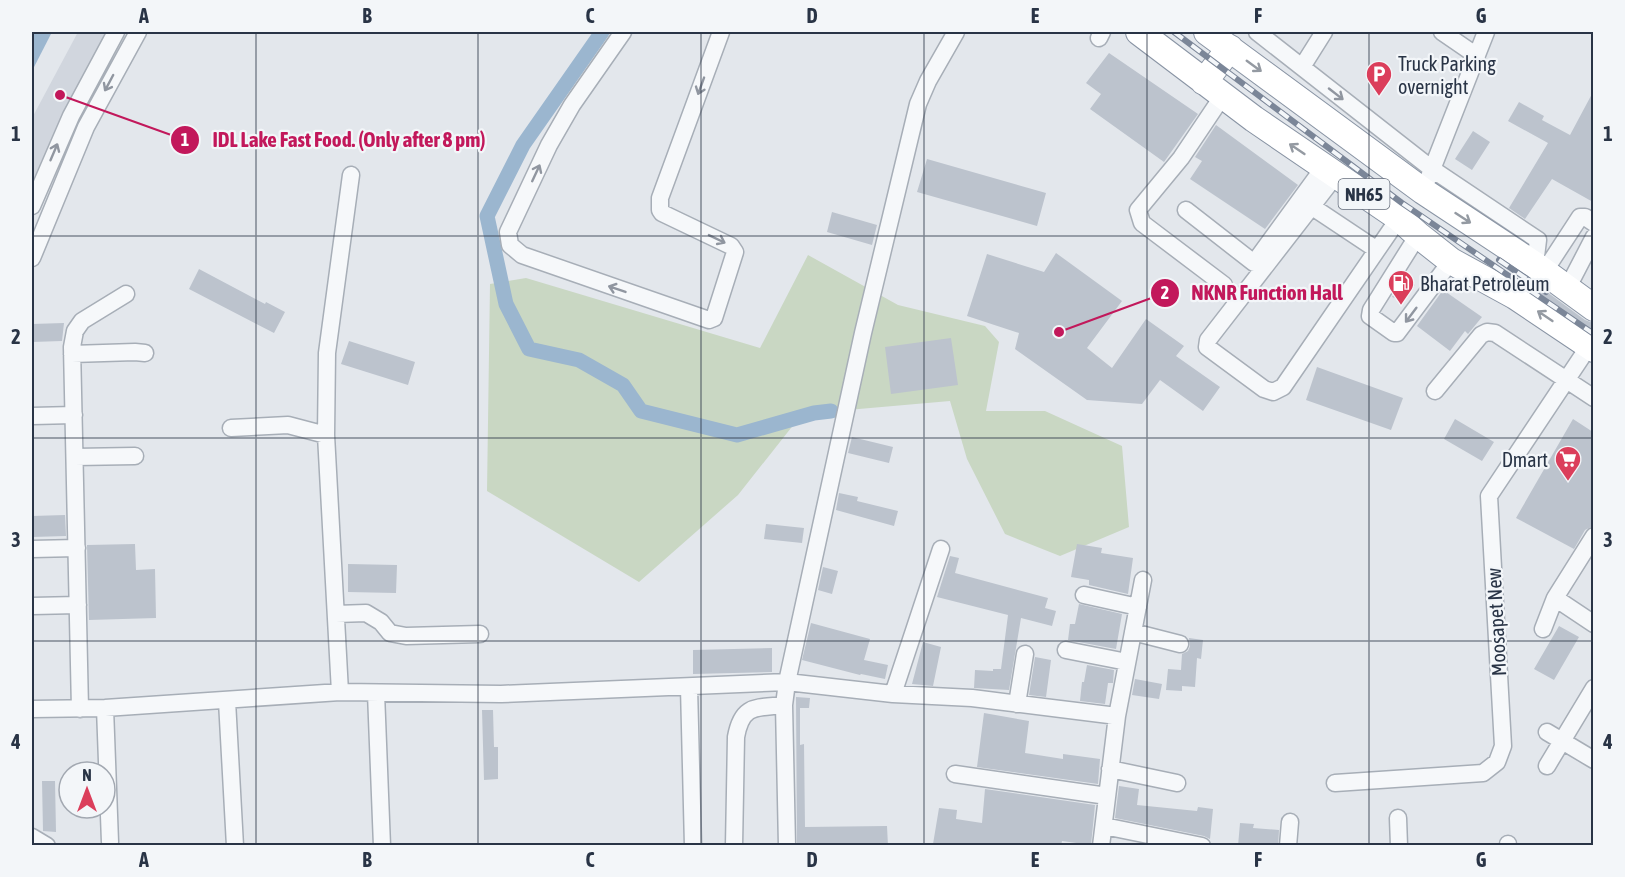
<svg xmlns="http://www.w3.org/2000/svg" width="1625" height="877" font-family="'Asap Condensed',sans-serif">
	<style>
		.built { fill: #d1d6de }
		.green { fill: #c9d7c3 }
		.water { fill: #9bb6cf }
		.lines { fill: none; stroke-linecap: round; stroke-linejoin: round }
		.canal { stroke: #9bb6cf; stroke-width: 15 }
		.building { fill: #bcc3cd }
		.minor-casing { stroke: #a7aeb7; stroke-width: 19 }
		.highway-casing { stroke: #8994a4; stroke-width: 28 }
		.minor { stroke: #f6f8fa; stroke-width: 16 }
		.highway { stroke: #fff; stroke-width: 26 }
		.rail-casing { stroke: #7b8698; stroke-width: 6 }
		.rail { stroke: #f3f6f9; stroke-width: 4; stroke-dasharray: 11; stroke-linecap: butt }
		.oneway { stroke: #949aa2 }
		.oneway2 { stroke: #9096a0 }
		.grid { fill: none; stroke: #293446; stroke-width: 1.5; stroke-opacity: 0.55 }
		.labels { text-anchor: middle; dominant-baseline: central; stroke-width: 4.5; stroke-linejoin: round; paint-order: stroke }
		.shield { fill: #f3f6f9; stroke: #666e7c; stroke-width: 1.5 }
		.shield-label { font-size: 18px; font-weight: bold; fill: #293446 }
		.poi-label { font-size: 20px; fill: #293446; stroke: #f3f6f9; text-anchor: start }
		.street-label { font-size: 20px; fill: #293446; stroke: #f3f6f9 }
		.leader { fill: none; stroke: #c2185b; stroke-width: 2 }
		.callout-dot { fill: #c2185b; stroke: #f3f6f9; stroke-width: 2 }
		.mark-label { font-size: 18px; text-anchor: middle; font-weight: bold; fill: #fff }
		.callout-label { font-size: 21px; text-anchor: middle; font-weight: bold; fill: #c2185b; stroke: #f3f6f9; stroke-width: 4.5; stroke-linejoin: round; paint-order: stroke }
		.neatline { fill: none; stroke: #293446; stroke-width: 2 }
		.grid-label { font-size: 20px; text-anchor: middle; font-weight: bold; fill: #293446 }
	</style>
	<rect width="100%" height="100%" fill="#e3e7ec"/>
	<!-- built -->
	<path class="built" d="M78 32H110L32 191V118Z"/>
	<!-- green -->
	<path class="green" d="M808 255 898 305 985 326 999 342 986 411H1045L1122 446 1129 527 1060 556 1005 534 967 459 950 401 802 414 738 495 639 582 487 491 490 284 526 278 760 348Z"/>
	<!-- water -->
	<path class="water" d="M32 32H52L32 71Z"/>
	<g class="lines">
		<!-- canal -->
		<path class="canal" d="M602 32 523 145 487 216 506 304 529 349 579 360 623 385 641 411 737 435 814 413 831 411"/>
	</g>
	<!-- building -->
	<path class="building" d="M1109 53 1198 114 1164 162 1090 109 1101 94 1086 83Z
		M1593 92V202L1552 179 1525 219 1509 208 1548 143 1508 121 1519 102 1544 116 1542 120 1570 135Z
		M1216 125 1298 185 1265 229 1190 179 1202 161 1195 157Z
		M1473 131 1490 142 1472 170 1455 159Z
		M927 159 1046 193 1037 226 917 192Z
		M832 212 877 225 872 245 827 232Z
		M1056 253 1122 301 1087 348 1112 368 1146 319 1184 346 1176 356 1220 387 1203 411 1160 380 1142 404 1087 400 1015 349 1019 333 967 316 987 254 1044 272Z
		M199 269 265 304 266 302 285 312 274 333 189 289Z
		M1404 277 1415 285 1398 299 1392 297Z
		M1528 278 1585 320 1593 323V331L1524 284Z
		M1443 290 1482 317 1468 334 1465 331 1450 351 1417 326Z
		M64 323 62 341 32 342V324Z
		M951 338 958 385 891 394 885 347Z
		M349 341 415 362 408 385 341 364Z
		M1317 367 1403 398 1391 430 1306 400Z
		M1455 419 1494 442 1482 461 1444 439Z
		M1573 419 1593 432V526L1585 530 1574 549 1516 518Z
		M852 437 893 447 889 463 848 453Z
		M839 493 858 497 857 501 898 511 894 526 836 510Z
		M65 515 66 536 32 537V516Z
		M766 524 804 528 802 543 764 539Z
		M135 544 136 570 155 569 156 618 89 620 87 545Z
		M1077 544 1102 548 1101 553 1133 558 1128 594 1089 585V580L1071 577Z
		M950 556 959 558 955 573 1048 598 1045 608 1056 611 1052 626 1021 618 1009 690 974 688 975 670 993 671V669H1001L1008 615 937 597Z
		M348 564 397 565 396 593 348 592Z
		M823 567 838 571 832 594 818 590Z
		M1079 604 1122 614 1116 649 1068 640 1070 624H1075Z
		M811 623 870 639 864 660 888 665 885 679 861 674 860 675 802 660Z
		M1559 626 1579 637 1554 680 1534 669Z
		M1189 638 1203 640 1201 659 1197 658 1195 687 1182 686V691L1166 690 1168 669 1181 670 1182 654 1188 651 1190 646Z
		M923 642 941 647 933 686 912 684Z
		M772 648V672L693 674V650Z
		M1035 657 1051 660 1046 697 1029 695Z
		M1087 665 1114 670 1113 683H1108L1105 704 1080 701 1082 682H1084Z
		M1135 679 1162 684 1159 699 1132 695Z
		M796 697 810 698 809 708H800V745L804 744 805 827 887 826 888 846H797Z
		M482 710H493L494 747H498V779L484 780Z
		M984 713 1029 721 1025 753 1063 759V754L1100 759 1098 784 977 767Z
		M42 781H55L56 832 43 831Z
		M1119 786 1139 789 1137 805 1197 811 1198 807 1213 809 1210 839 1204 836 1115 818Z
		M985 789 1095 805 1091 845 1062 841 1061 846 933 844 939 808 957 810 956 819 982 823Z
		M1240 823 1254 824 1253 828 1279 830 1278 846H1238Z"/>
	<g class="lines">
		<!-- minor casing -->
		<g class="minor-casing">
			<path id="minor" d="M623 32 572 105 549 145 508 232 510 245 522 255 709 320 714 318 735 252 731 246 662 213 660 210V198L721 32
				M1257 32 1432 169 1538 240 1535 265
				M1442 32 1477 56
				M1099 38 1102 32
				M1302 67 1324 32
				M1222 97 1181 158 1138 210 1142 223 1224 285
				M1336 175 1208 340 1207 347 1264 389 1273 392 1283 387 1399 218
				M1429 177 1486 32
				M32 206 71 116 116 32
				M1311 206 1377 250
				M1186 210 1254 263 1324 167
				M1418 235 1371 310 1370 316 1394 333H1397L1451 261
				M32 258 86 127 138 32
				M1544 272 1580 217H1585L1594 223
				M1567 289 1594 237
				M72 354 135 352 145 353
				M1435 391 1481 335 1487 332 1495 333 1594 398
				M32 416 74 415
				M231 428 288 425 326 435
				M75 457 135 456
				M1594 536 1555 598 1594 624
				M32 549 77 548
				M1084 595 1138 607
				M32 606 78 605
				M336 614 366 613 381 622 390 633 406 636 480 634
				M1543 629 1555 598
				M1133 632 1180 644
				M1066 650 1127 662
				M689 687 693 846
				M340 692 326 435 327 353 351 175
				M376 693 382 846
				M893 694 941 549
				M227 701 235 846
				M1017 704 1025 654
				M105 708 110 842
				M32 709 105 708 340 692 501 694 787 682 893 694 972 698 1117 716
				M80 709 72 347 75 331 82 321 126 294
				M1547 732 1594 760
				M1547 766 1594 688
				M1110 769 1177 783
				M955 774 1107 796
				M1335 783 1483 773 1497 762 1503 746 1489 496 1589 346
				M1398 818 1399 846
				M1104 826 1202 846
				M32 837 47 846
				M1508 844V846
				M734 846 736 737C742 704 756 708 784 705
				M787 846 784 705 787 682 863 333 918 104 928 81 956 32
				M1101 846 1117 716 1143 580
				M1288 846 1290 822"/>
		</g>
		<!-- highway casing -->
		<g class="highway-casing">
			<path id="highway" d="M1139 32 1254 119 1399 218 1418 235 1451 261 1515 296 1594 349
				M1207 32 1423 191 1535 265 1594 308
				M1204 82 1230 48"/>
		</g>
		<!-- minor -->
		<use href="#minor" class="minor"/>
		<!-- highway -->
		<use href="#highway" class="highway"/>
		<!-- rail casing -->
		<g class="rail-casing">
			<path id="rail" d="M1174 32 1402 203 1594 334
				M1499 260 1546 292"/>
		</g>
		<!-- rail -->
		<use href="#rail" class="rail"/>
	</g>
	<!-- one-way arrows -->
	<defs><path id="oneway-shaft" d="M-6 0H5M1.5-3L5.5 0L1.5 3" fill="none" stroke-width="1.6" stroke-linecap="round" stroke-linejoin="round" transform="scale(1.5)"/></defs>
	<g class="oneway">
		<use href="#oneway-shaft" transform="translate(1254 66) rotate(36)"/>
		<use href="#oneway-shaft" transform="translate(1297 149) rotate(-146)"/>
		<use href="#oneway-shaft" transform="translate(1463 218) rotate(33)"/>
		<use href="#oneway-shaft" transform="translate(1545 316) rotate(-146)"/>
	</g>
	<g class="oneway2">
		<use href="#oneway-shaft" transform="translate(109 83) rotate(118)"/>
		<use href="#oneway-shaft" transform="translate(701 86) rotate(110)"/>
		<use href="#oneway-shaft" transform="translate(1336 94) rotate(38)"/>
		<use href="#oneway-shaft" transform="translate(54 152) rotate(-67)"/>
		<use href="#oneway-shaft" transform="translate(536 173) rotate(-65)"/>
		<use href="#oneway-shaft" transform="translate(717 239) rotate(26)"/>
		<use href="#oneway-shaft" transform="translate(617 289) rotate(-161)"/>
		<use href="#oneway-shaft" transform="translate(1411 315) rotate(127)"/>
	</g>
	<!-- grid -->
	<path class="grid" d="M256 32V846M478 32V846M701 32V846M924 32V846M1147 32V846M1369 32V846M32 236H1594M32 438H1594M32 641H1594"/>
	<!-- icons -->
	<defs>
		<g id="parking-pin" transform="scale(1.35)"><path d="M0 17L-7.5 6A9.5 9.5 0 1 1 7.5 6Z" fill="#db3e5b" stroke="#f3f6f9"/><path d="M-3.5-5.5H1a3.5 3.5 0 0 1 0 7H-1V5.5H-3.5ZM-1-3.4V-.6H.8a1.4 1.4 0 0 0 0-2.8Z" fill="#fff"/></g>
		<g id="fuel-pin" transform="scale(1.35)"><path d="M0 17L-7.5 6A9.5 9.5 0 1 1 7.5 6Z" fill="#db3e5b" stroke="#f3f6f9"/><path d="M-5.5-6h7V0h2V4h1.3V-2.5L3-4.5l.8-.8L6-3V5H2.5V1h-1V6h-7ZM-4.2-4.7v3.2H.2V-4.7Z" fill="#fff"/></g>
		<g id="supermarket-pin" transform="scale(1.35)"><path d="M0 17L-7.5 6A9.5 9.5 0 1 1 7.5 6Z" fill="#db3e5b" stroke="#f3f6f9"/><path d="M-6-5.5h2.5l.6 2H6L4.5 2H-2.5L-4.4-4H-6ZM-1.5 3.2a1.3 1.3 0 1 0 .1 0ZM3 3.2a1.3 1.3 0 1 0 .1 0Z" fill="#fff"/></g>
	</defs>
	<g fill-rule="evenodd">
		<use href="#parking-pin" x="1379" y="74"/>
		<use href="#fuel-pin" x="1401" y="283"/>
		<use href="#supermarket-pin" x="1568" y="459"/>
	</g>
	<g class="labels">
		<!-- shield labels -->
		<rect class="shield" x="1338.5" y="179" width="51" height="30" rx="4.5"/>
		<g class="shield-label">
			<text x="1364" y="194">NH65</text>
		</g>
		<!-- poi labels -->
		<g class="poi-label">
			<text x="1398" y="63">Truck Parking<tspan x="1398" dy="23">overnight</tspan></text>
			<text x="1420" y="283">Bharat Petroleum</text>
			<text x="1548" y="459" text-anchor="end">Dmart</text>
		</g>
		<!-- street labels -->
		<g class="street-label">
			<text transform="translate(1496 622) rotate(-93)">Moosapet New</text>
		</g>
	</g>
	<!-- callouts -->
	<path class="leader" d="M60 95L185 140M1059 332L1165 293"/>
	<g class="callout-dot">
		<circle cx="60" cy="95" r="6"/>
		<circle cx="1059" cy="332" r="6"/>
		<circle cx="185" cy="140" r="15"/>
		<circle cx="1165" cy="293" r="15"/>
	</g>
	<g class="mark-label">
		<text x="185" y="146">1</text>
		<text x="1165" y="299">2</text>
	</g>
	<g class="callout-label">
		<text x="349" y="147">IDL Lake Fast Food. (Only after 8 pm)</text>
		<text x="1267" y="300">NKNR Function Hall</text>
	</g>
	<!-- border -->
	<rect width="1625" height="877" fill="none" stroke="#f3f6f9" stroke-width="66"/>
	<!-- north arrow -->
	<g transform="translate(87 790)"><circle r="28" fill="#f3f6f9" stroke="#a2a8b1" stroke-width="1.5"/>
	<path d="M0-4.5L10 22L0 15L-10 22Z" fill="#db3e5b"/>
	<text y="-9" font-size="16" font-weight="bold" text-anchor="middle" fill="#293446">N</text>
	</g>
	<rect x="33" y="33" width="1559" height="811" class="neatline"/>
	<g class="grid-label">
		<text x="144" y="23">A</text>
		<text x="367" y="23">B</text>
		<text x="590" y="23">C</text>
		<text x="812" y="23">D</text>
		<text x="1035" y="23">E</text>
		<text x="1258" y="23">F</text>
		<text x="1481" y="23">G</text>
		<text x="16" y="141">1</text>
		<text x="1608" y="141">1</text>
		<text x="16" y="344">2</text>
		<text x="1608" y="344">2</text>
		<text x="16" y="547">3</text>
		<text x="1608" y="547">3</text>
		<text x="16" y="749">4</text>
		<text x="1608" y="749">4</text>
		<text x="144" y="867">A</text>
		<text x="367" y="867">B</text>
		<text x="590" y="867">C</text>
		<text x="812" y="867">D</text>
		<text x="1035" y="867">E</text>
		<text x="1258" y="867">F</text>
		<text x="1481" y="867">G</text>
	</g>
</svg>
